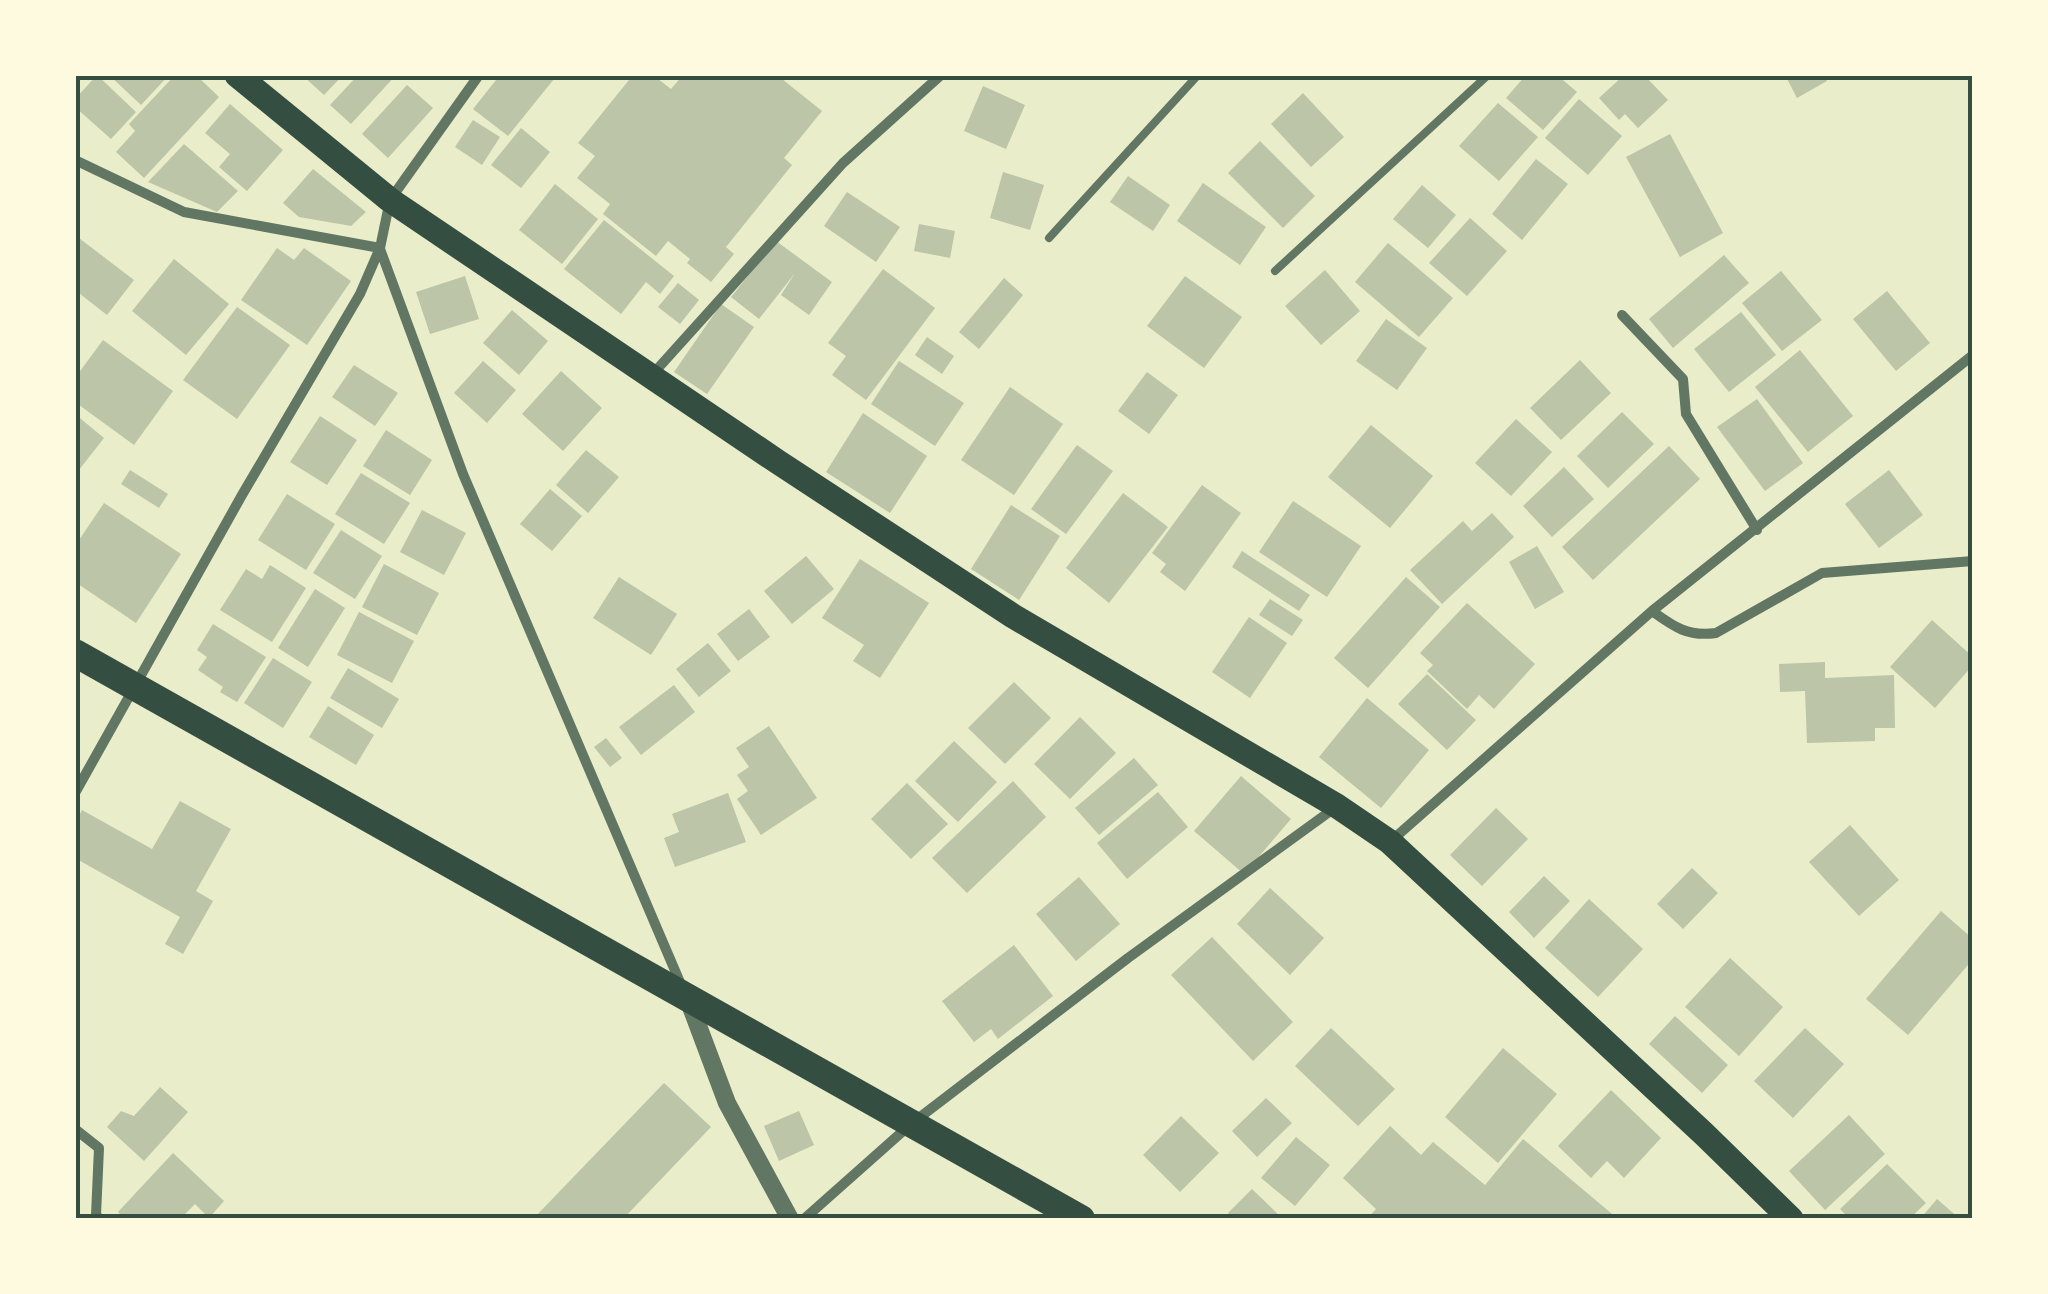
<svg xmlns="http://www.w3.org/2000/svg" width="2048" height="1294" font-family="Raleway,sans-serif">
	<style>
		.building { fill: #bcc5a7 }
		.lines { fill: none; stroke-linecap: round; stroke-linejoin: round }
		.service { stroke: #617663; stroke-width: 8 }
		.minor { stroke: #617663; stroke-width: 10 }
		.tertiary { stroke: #617663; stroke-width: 18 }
		.primary { stroke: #344e41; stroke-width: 25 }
		.trunk { stroke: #344e41; stroke-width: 28 }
		.neatline { fill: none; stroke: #344e41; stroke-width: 4 }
	</style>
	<rect width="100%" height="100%" fill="#e9edc9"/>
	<!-- building -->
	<path class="building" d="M97 75 136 112 111 139 75 107V99Z
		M109 75H169L141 105Z
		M175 75H196L219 97 144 178 116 152 135 131 129 124Z
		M302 75H343L324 95Z
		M358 75H396L351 124 330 105Z
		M500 75H549L554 79 508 136 473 109Z
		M633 75H653L671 89 683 75H777L822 111 784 158 792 165 726 247 734 254 711 282 687 263 690 259 668 241 656 256 603 214 610 204 577 178 595 156 578 143Z
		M1526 75H1557L1577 92 1543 130 1506 98Z
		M1624 75H1644L1668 100 1638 128 1625 114 1619 120 1599 98Z
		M1785 75H1824L1827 81 1797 98Z
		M407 85 433 108 388 158 362 134Z
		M983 86 1025 105 1006 149 964 131Z
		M1303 93 1344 137 1311 167 1271 124Z
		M1579 99 1622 136 1588 175 1545 138Z
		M1498 103 1538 137 1499 181 1459 146Z
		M230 104 283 150 247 191 219 167 230 154 205 133Z
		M473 120 500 137 482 165 455 147Z
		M521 128 550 152 521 188 491 165Z
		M1670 134 1723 233 1680 257 1626 157Z
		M1260 141 1315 196 1283 228 1228 173Z
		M184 144 238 191 217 212 148 182Z
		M1536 159 1568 184 1522 240 1492 214Z
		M313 169 366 212 351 226 299 217 283 203Z
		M1003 172 1044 185 1030 230 990 218Z
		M1128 176 1170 205 1153 231 1110 202Z
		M1203 183 1266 227 1240 265 1177 221Z
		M555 184 598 219 562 264 519 230Z
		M1422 185 1456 215 1428 248 1393 219Z
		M847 192 900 227 876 262 824 226Z
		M1470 218 1507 251 1467 296 1429 263Z
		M604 220 674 276 660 294 646 282 621 314 564 269Z
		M919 224 955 231 950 258 914 251Z
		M75 235 134 280 107 315 75 290Z
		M776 241 832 282 809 315 781 295 795 273 759 319 731 297Z
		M1388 243 1453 298 1419 337 1355 282Z
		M277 248 294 260 304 248 351 281 307 345 241 300Z
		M1724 255 1749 283 1673 348 1649 319Z
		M174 259 229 304 186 355 132 311Z
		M883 269 935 308 866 400 832 375 846 356 828 343Z
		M1325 270 1360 311 1321 345 1285 306Z
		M1781 271 1822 320 1782 351 1742 303Z
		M465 276 479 319 430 334 416 292Z
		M1185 276 1242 317 1204 368 1147 326Z
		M1004 278 1023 295 979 349 959 332Z
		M678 283 699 300 680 324 658 307Z
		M1887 291 1930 343 1896 371 1853 319Z
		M721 304 754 327 707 394 674 372Z
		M237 307 290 345 237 419 183 380Z
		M512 310 548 341 519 375 483 343Z
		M1741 312 1776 355 1729 392 1694 349Z
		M1386 319 1427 348 1397 390 1356 361Z
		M927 337 954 356 942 374 915 355Z
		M103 340 173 391 134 445 75 402V378Z
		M1800 350 1853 416 1808 452 1755 387Z
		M1580 360 1611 393 1561 440 1530 408Z
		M483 361 516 390 487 423 454 393Z
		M899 361 964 403 935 446 871 404Z
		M354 365 398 393 375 426 332 397Z
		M561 371 602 408 563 451 522 414Z
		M1147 372 1178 395 1149 434 1118 411Z
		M1010 387 1063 424 1014 495 961 460Z
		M1757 399 1803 463 1765 491 1717 427Z
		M1622 412 1654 444 1608 488 1577 456Z
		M863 413 927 456 890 513 826 472Z
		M75 414 104 438 75 475Z
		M320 416 357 440 327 485 290 462Z
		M1516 419 1552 452 1511 496 1475 463Z
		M1371 425 1433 476 1390 528 1328 477Z
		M386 430 432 460 410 495 363 466Z
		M1077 445 1113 471 1066 534 1031 509Z
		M1669 446 1700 479 1593 580 1562 547Z
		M586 450 619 477 588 513 556 485Z
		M1564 467 1594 499 1552 537 1523 506Z
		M130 470 168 494 159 508 121 484Z
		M1889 470 1923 515 1879 548 1845 504Z
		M361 473 410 503 384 544 335 514Z
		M1202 485 1241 513 1185 591 1160 572 1166 564 1152 553Z
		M550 489 582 516 552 551 520 524Z
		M1123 493 1168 527 1109 603 1066 568Z
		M287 494 335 524 306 570 258 540Z
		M1293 501 1361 546 1327 597 1259 552Z
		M104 503 181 554 136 623 75 582V546Z
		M1011 505 1060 536 1019 600 971 569Z
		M422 510 466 533 444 575 400 552Z
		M1492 513 1514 537 1442 604 1410 570 1463 521 1472 531Z
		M341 530 382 556 355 599 313 573Z
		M1537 546 1564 592 1535 609 1509 562Z
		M1242 551 1310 595 1299 611 1232 567Z
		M806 556 834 589 792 624 764 591Z
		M860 559 929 603 880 678 853 661 864 645 822 618Z
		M384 564 439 593 417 635 362 607Z
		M270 565 306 588 272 642 220 610 246 569 262 579Z
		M619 577 677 614 651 655 593 618Z
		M1406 577 1440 607 1368 688 1334 658Z
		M315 589 345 608 308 667 278 648Z
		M1270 599 1303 620 1292 636 1259 615Z
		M1467 603 1535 664 1494 709 1479 695 1467 709 1427 671 1433 665 1420 653Z
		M749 609 770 637 738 661 717 634Z
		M359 612 414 641 392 683 337 655Z
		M1249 617 1287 643 1250 698 1212 672Z
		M1932 620 1973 657V665L1935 708 1890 667Z
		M213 624 266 657 237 702 220 692 223 687 198 670 207 657 197 650Z
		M708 643 731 671 699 697 676 669Z
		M273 658 312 682 283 728 244 703Z
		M1825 662V678L1894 675 1895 728H1875V741L1807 743 1805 691 1780 692 1779 664Z
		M348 668 399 699 382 728 330 698Z
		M1427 674 1476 720 1447 750 1398 704Z
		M1014 682 1051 718 1005 764 968 728Z
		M674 685 695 712 641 755 619 727Z
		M1367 698 1429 750 1381 808 1319 757Z
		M328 706 374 735 356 765 309 737Z
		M1080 717 1116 753 1070 799 1034 764Z
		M769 726 817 798 761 835 737 799 748 791 737 775 749 767 736 748Z
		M606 738 622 758 610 767 594 747Z
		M954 741 997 782 958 822 915 781Z
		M1134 758 1158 785 1099 835 1075 808Z
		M1241 776 1291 819 1244 874 1194 831Z
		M1013 781 1046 817 967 893 932 858Z
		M907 783 948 824 911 859 871 819Z
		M1158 792 1188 827 1127 879 1097 843Z
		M728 793 746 842 675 867 664 838 679 832 672 814Z
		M180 801 231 829 196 891 213 901 183 954 165 944 180 917 75 858V823L82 810 152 849Z
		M1496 808 1528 839 1482 886 1450 855Z
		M1850 825 1899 880 1859 916 1809 862Z
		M1692 868 1718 893 1683 929 1657 904Z
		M1544 876 1570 901 1534 938 1509 912Z
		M1079 877 1120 924 1076 961 1036 914Z
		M1270 888 1324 938 1290 975 1237 924Z
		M1589 899 1643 949 1598 997 1545 948Z
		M1941 911 1973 939V959L1908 1035 1866 999Z
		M1212 937 1293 1022 1253 1061 1171 975Z
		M1014 945 1053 996 998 1039 991 1029 974 1042 942 1001Z
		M1730 958 1783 1007 1739 1056 1685 1007Z
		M1675 1016 1728 1065 1702 1093 1649 1044Z
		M1331 1028 1395 1089 1358 1126 1295 1066Z
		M1805 1028 1844 1064 1793 1118 1754 1081Z
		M1503 1048 1557 1094 1498 1163 1445 1117Z
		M664 1083 711 1127 623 1219H533Z
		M160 1087 188 1112 144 1161 107 1127 121 1111 134 1116Z
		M1611 1090 1661 1138 1624 1178 1607 1161 1591 1178 1558 1146Z
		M1266 1098 1292 1123 1257 1157 1232 1131Z
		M799 1111 814 1145 779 1161 764 1126Z
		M1849 1115 1885 1154 1825 1210 1789 1171Z
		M1181 1116 1219 1153 1180 1192 1143 1155Z
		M1390 1126 1421 1155 1433 1142 1485 1185 1523 1139 1618 1219H1367L1376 1209 1343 1178Z
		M1296 1137 1330 1165 1295 1206 1261 1178Z
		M173 1153 224 1201 209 1218 195 1204 180 1219H125L118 1212Z
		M1887 1164 1926 1203 1909 1219H1850L1840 1209Z
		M1252 1189 1281 1217 1279 1219H1234L1228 1213Z
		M1937 1199 1960 1219H1920Z"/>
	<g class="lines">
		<!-- service -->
		<path class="service" d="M1049 238 1198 75
			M1275 271 1488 75"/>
		<!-- minor -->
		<path class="minor" d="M75 160 184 212 380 248
			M380 249 463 474 682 987
			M1622 315 1683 379 1686 414 1757 530
			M651 376 843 163 941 75
			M1652 611C1674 627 1688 637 1716 633L1822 573 1973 561
			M75 793 242 495 360 294 380 248 390 200 479 75
			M1391 841 1652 611 1973 355
			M75 1129 99 1148 96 1215 100 1219
			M804 1219 911 1124 1128 958 1336 807"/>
		<!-- tertiary -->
		<path class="tertiary" d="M688 999 727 1103 790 1219"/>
		<!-- primary -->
		<path class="primary" d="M237 75 390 200 778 462 1013 616 1337 806 1390 842 1704 1134 1791 1219"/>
		<!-- trunk -->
		<path class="trunk" d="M75 653 1081 1219"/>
	</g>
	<!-- border -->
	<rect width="2048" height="1294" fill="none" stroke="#fefae0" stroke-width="155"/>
	<rect x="78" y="78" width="1892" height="1138" class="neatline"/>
</svg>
